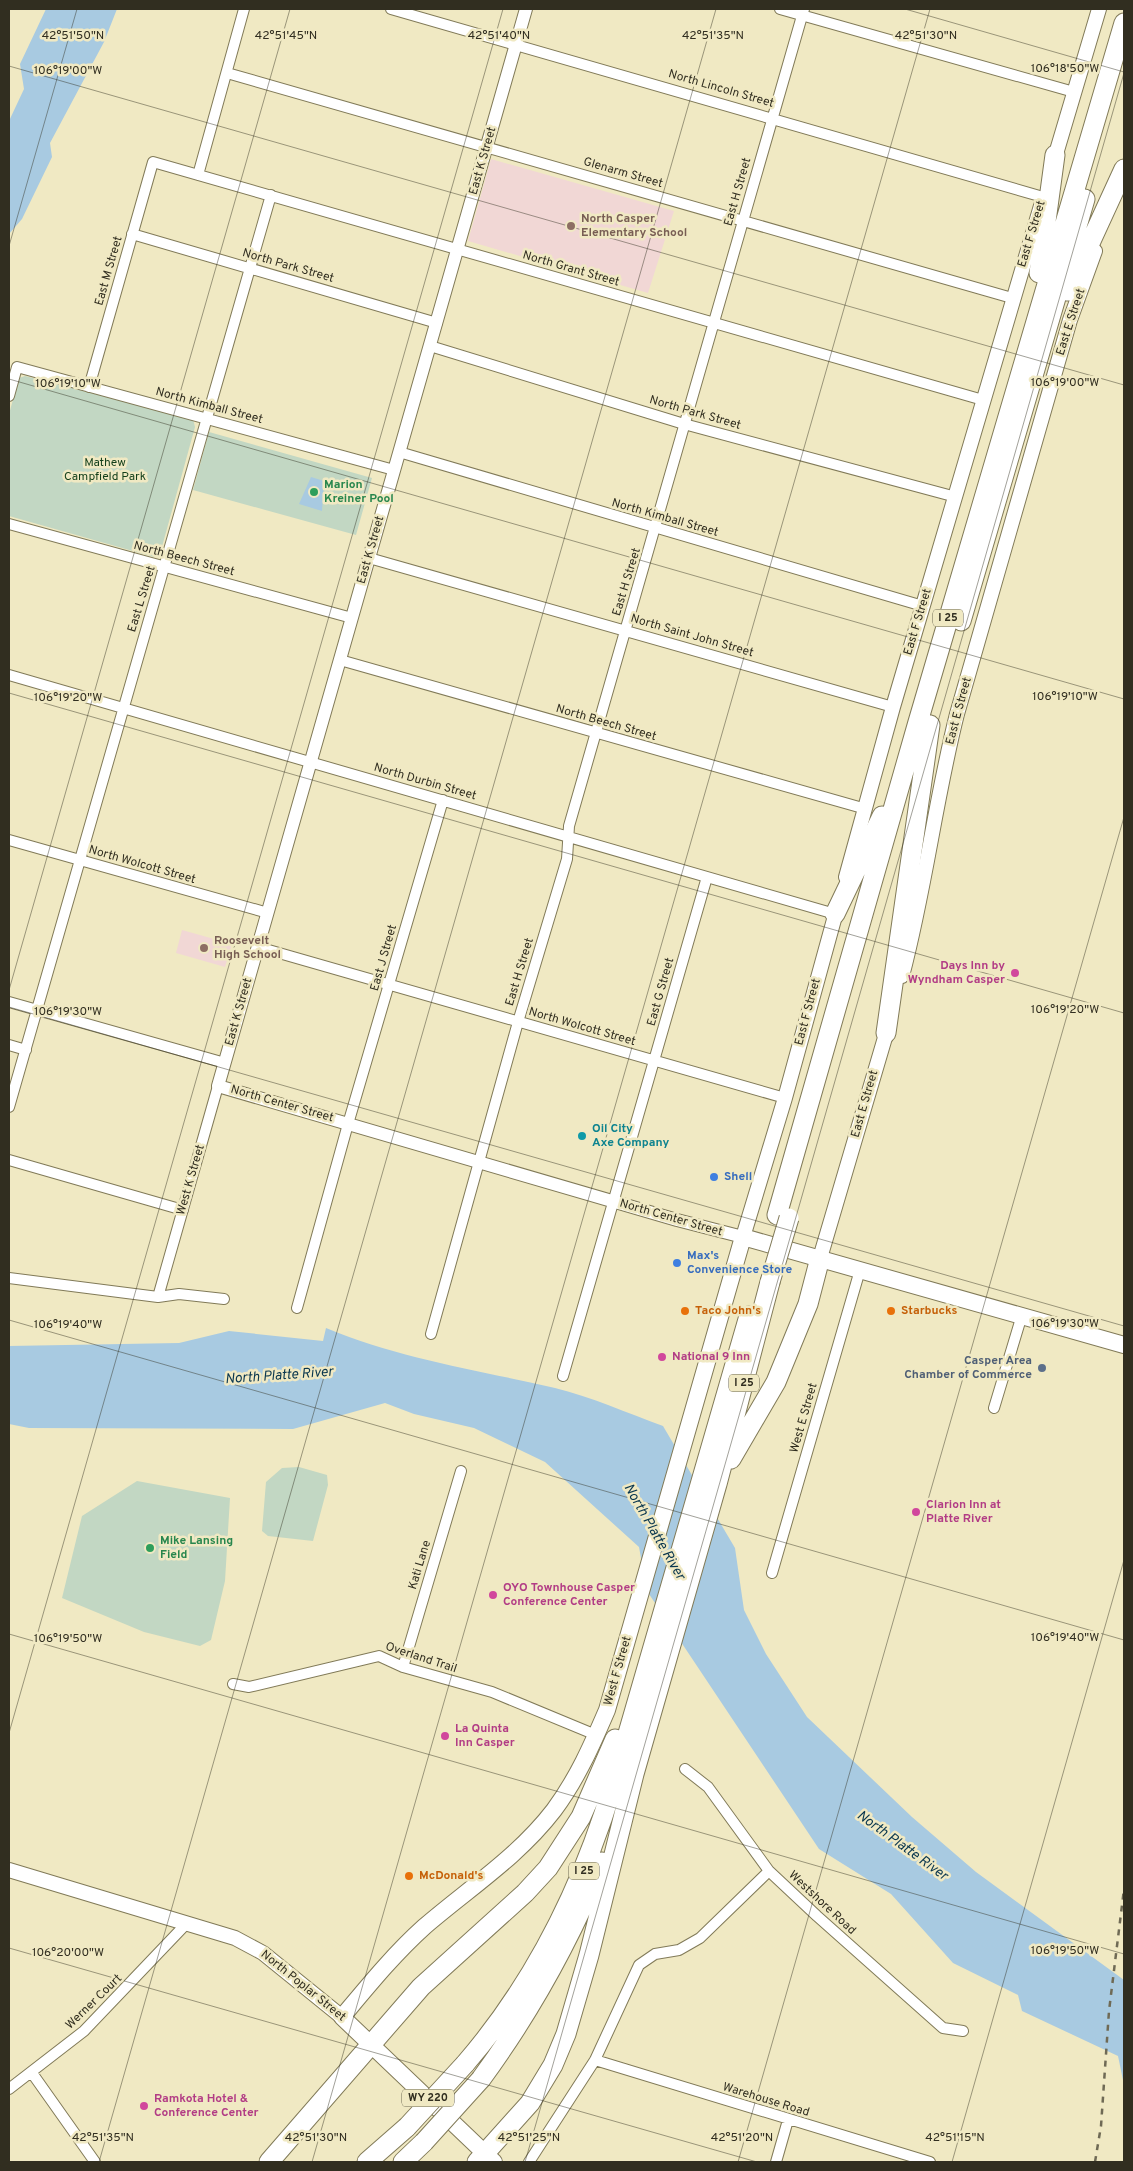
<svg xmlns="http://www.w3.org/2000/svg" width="1133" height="2171" font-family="Overpass,sans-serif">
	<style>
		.education { fill: #f1d7d5 }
		.green { fill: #c2d7c3 }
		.water { fill: #a8cae1 }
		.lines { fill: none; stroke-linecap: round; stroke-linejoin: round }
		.minor-casing { stroke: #817a58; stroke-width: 12 }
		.tertiary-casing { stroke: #817a58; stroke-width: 14 }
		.secondary-casing { stroke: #817a58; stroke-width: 16 }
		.primary-casing { stroke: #817a58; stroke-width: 18 }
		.motorway-casing { stroke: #817a58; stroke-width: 21 }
		.minor { stroke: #fff; stroke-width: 10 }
		.tertiary { stroke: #fff; stroke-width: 12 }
		.secondary { stroke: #fff; stroke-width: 14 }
		.primary { stroke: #fff; stroke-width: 16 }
		.motorway { stroke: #fff; stroke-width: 19 }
		.rail { stroke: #6f6a55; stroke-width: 2.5; stroke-dasharray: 6 6; stroke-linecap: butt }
		.motorway-bridge-casing { stroke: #817a58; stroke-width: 21; stroke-linecap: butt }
		.motorway-bridge { stroke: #fff; stroke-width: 19 }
		.ticks { fill: none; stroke: #312e20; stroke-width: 1; stroke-opacity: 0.45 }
		.education-dot { fill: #8d6e63; stroke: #f0e9c3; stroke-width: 2 }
		.leisure-dot { fill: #2e9e5b; stroke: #f0e9c3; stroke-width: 2 }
		.hotel-dot { fill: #d1479c; stroke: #f0e9c3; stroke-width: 2 }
		.culture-dot { fill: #0f9aa8; stroke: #f0e9c3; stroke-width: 2 }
		.shop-dot { fill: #3f7fe0; stroke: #f0e9c3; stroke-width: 2 }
		.food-dot { fill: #e8710a; stroke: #f0e9c3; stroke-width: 2 }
		.service-dot { fill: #5c6f8a; stroke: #f0e9c3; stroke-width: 2 }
		.labels { text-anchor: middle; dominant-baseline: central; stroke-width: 5; stroke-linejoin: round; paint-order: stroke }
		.shield { fill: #f0e9c3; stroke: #6a6651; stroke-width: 1 }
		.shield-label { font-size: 11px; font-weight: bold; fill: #312e20 }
		.street-label { font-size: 12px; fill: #312e20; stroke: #f0e9c3 }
		.education-label { font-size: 12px; font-weight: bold; fill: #785e54; stroke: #f0e9c3; text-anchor: start }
		.park-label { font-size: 12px; fill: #133f1a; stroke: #f0e9c3 }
		.leisure-label { font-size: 12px; font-weight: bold; fill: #27864d; stroke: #f0e9c3; text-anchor: start }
		.hotel-label { font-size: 12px; font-weight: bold; fill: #b23c85; stroke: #f0e9c3; text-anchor: start }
		.culture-label { font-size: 12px; font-weight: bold; fill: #0d838f; stroke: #f0e9c3; text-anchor: start }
		.shop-label { font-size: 12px; font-weight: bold; fill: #366cbe; stroke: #f0e9c3; text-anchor: start }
		.food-label { font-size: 12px; font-weight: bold; fill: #c56008; stroke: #f0e9c3; text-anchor: start }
		.service-label { font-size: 12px; font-weight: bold; fill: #4e5e75; stroke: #f0e9c3; text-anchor: end }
		.water-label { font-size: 14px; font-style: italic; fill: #09364e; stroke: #f0e9c3 }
		.ticks-label { font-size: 12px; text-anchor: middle; fill: #312e20; stroke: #f0e9c3; stroke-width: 5; stroke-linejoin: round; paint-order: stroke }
	</style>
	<rect width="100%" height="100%" fill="#f0e9c3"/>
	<!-- education -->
	<path class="education" d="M491 159 674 211 648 293 468 241Z
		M182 930 232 944 225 967 176 953Z"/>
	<!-- green -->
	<path class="green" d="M25 376 193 419 195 427 160 554 154 557 9 516V414L19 378Z
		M209 432 372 478 356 535 193 490Z
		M299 1467 327 1475 328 1485 313 1541 268 1536 262 1531 266 1482 282 1468Z
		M137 1481 230 1498 225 1581 211 1640 200 1646 144 1632 62 1598 82 1516Z"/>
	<!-- water -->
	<path class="water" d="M46 9H117L104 42 50 143 52 157 22 219 9 234V121L24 89 20 64Z
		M311 477 324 481 322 511 299 504Z
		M326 1328C400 1359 478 1370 555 1388 592 1397 627 1413 663 1426L735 1548 744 1610 766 1654 807 1717 912 1817 976 1872 1124 1980V2085L1118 2056 1022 2011 1018 1995 953 1963 891 1894 819 1849 647 1591 639 1547 545 1462 474 1428 414 1414 385 1403 293 1429 29 1428 9 1424V1346L179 1343 229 1331 323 1341Z"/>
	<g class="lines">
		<!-- minor casing -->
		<g class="minor-casing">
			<path id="minor" d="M391 9 1043 197
				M780 9 1074 92
				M227 73 1012 298
				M198 175 244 9
				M132 234 437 323
				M430 346 684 424 956 497
				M89 387 153 162 983 400
				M9 396 17 367 394 470
				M399 452 923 606
				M9 524 352 618
				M369 558 893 707
				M340 660 866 809
				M9 675 835 914
				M9 840 268 913
				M258 947 785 1098
				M9 1002 225 1063
				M9 1045 26 1050
				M9 1107 271 195
				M9 1160 183 1210
				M9 1278 158 1297 179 1294 224 1299
				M158 1297 218 1086
				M297 1308 348 1124 443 800
				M431 1334 518 1022 567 859 569 826 804 9
				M563 1376 707 877
				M994 1408 1022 1315
				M772 1573 860 1270
				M403 1667 461 1471
				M233 1684 249 1687 379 1656 403 1667 492 1692 596 1735
				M685 1769 708 1787 769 1871 817 1916 943 2028 963 2031
				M595 2060 930 2162
				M32 2073 95 2162
				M9 2089 84 2031 187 1923
				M529 2162 595 2060 639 1965 655 1954 679 1950 700 1938 769 1871
				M776 2162 788 2120"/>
		</g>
		<!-- tertiary casing -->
		<g class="tertiary-casing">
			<path id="tertiary" d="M526 9 218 1086 677 1220 743 1237"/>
		</g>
		<!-- secondary casing -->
		<g class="secondary-casing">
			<path id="secondary" d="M1053 164 1099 9
				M846 877 893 707 1043 199
				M902 976C925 890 935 801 957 714L1070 320 1095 251
				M743 1237 785 1098 838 905
				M820 1258 889 1024
				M9 1870 235 1938 263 1953 342 2017"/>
		</g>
		<!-- primary casing -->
		<g class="primary-casing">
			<path id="primary" d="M494 2162 342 2017C368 1986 394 1954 424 1927 468 1889 518 1857 554 1810 577 1779 592 1745 607 1710L743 1237 1124 1345"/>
		</g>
		<!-- motorway casing -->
		<g class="motorway-casing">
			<path id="motorway" d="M1039 273 1055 155
				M1068 291 1124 169
				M961 621 1085 199
				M835 914 882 816
				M886 1033 930 725
				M777 1215 918 722 1124 23
				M731 1459 776 1382 808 1304 820 1258
				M465 2064C535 1983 582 1888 613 1785L749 1316
				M481 2079C531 2011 570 1940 602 1862
				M269 2162 421 1987 525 1893 548 1868 581 1817 615 1739
				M367 2162 407 2127
				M403 2162 424 2142
				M477 2162 530 2103 553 2065 566 2034 589 1955 634 1774 717 1484 770 1282"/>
		</g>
		<!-- minor -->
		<use href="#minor" class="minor"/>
		<!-- tertiary -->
		<use href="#tertiary" class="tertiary"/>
		<!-- secondary -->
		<use href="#secondary" class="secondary"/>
		<!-- primary -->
		<use href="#primary" class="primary"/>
		<!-- motorway -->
		<use href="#motorway" class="motorway"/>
		<!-- rail -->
		<path class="rail" d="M1095 2162 1101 2126 1109 2011 1124 1889"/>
		<!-- motorway-bridge casing -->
		<g class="motorway-bridge-casing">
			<path id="motorway-bridge" d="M770 1282 789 1218
				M407 2127 465 2064
				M424 2142 481 2079"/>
		</g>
		<!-- motorway-bridge -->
		<use href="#motorway-bridge" class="motorway-bridge"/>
	</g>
	<!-- ticks -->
	<path class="ticks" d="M905 9 1124 72M9 66 1124 385M9 246 77 9M9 379 1124 699M9 693 1124 1013M9 990 290 9M9 1007 1124 1326M9 1320 1124 1640M9 1634 1124 1954M9 1733 503 9M9 1948 757 2162M99 2162 716 9M312 2162 930 9M525 2162 1124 73M738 2162 1124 817M952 2162 1124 1560"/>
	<!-- markers -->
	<g class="education-dot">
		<circle cx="571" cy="226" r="5"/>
		<circle cx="204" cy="948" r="5"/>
	</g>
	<g class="leisure-dot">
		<circle cx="314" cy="492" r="5"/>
		<circle cx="150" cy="1548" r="5"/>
	</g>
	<g class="hotel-dot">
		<circle cx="1015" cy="973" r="5"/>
		<circle cx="662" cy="1357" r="5"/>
		<circle cx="916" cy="1512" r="5"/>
		<circle cx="493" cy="1595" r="5"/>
		<circle cx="445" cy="1736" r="5"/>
		<circle cx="144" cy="2106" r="5"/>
	</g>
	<circle class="culture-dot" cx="582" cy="1136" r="5"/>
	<g class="shop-dot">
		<circle cx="714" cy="1177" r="5"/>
		<circle cx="677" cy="1263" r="5"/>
	</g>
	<g class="food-dot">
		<circle cx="685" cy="1311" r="5"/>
		<circle cx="891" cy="1311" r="5"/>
		<circle cx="409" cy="1876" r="5"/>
	</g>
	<circle class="service-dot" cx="1042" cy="1368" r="5"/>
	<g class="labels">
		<!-- shield labels -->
		<g class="shield">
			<rect x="933" y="609.5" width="30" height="17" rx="4"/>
			<rect x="729" y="1374.5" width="30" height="17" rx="4"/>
			<rect x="569" y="1862.5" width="30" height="17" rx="4"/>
			<rect x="402" y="2089.5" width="52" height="17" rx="4"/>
		</g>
		<g class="shield-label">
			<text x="948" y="618">I 25</text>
			<text x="744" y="1383">I 25</text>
			<text x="584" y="1871">I 25</text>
			<text x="428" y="2098">WY 220</text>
		</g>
		<!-- street labels -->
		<g class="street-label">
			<text transform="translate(721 89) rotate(16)">North Lincoln Street</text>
			<text transform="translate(483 161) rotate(-74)">East K Street</text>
			<text transform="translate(623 173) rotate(16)">Glenarm Street</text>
			<text transform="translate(738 192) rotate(-74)">East H Street</text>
			<text transform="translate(1032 234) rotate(-73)">East F Street</text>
			<text transform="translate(288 266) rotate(16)">North Park Street</text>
			<text transform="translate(571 269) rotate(16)">North Grant Street</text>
			<text transform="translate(109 271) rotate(-74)">East M Street</text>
			<text transform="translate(1071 322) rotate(-72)">East E Street</text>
			<text transform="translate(209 406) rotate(15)">North Kimball Street</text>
			<text transform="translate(695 413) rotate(16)">North Park Street</text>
			<text transform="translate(665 518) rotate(16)">North Kimball Street</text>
			<text transform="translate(371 550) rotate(-74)">East K Street</text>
			<text transform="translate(184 559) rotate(15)">North Beech Street</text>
			<text transform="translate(627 582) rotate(-73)">East H Street</text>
			<text transform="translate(142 599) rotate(-73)">East L Street</text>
			<text transform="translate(918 622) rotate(-73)">East F Street</text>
			<text transform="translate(692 636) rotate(16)">North Saint John Street</text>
			<text transform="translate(959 711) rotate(-75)">East E Street</text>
			<text transform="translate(606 723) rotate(16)">North Beech Street</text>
			<text transform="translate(425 782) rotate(16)">North Durbin Street</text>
			<text transform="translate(142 865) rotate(16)">North Wolcott Street</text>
			<text transform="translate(384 958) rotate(-74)">East J Street</text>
			<text transform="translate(520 972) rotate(-73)">East H Street</text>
			<text transform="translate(661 992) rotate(-74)">East G Street</text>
			<text transform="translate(239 1012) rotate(-74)">East K Street</text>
			<text transform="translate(808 1012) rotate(-75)">East F Street</text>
			<text transform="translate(582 1027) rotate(16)">North Wolcott Street</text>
			<text transform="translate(282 1104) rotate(16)">North Center Street</text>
			<text transform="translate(865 1104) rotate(-74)">East E Street</text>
			<text transform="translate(191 1180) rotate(-74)">West K Street</text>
			<text transform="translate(671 1218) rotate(16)">North Center Street</text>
			<text transform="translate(804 1418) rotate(-74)">West E Street</text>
			<text transform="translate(420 1565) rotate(-73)">Kati Lane</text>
			<text transform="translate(421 1658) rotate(18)">Overland Trail</text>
			<text transform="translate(618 1671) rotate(-74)">West F Street</text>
			<text transform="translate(822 1903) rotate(43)">Westshore Road</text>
			<text transform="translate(303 1986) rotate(39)">North Poplar Street</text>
			<text transform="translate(94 2002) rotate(-44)">Werner Court</text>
			<text transform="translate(766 2100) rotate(17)">Warehouse Road</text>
		</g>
		<!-- education labels -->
		<g class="education-label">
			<text x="581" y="219">North Casper<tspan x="581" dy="14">Elementary School</tspan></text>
			<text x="214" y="941">Roosevelt<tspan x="214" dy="14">High School</tspan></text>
		</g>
		<!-- park labels -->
		<g class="park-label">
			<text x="105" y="463">Mathew<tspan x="105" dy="14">Campfield Park</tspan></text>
		</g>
		<!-- leisure labels -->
		<g class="leisure-label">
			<text x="324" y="485">Marion<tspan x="324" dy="14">Kreiner Pool</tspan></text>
			<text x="160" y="1541">Mike Lansing<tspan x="160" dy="14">Field</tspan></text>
		</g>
		<!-- hotel labels -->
		<g class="hotel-label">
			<text x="1005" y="966" text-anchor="end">Days Inn by<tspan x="1005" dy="14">Wyndham Casper</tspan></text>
			<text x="672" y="1357">National 9 Inn</text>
			<text x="926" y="1505">Clarion Inn at<tspan x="926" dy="14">Platte River</tspan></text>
			<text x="503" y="1588">OYO Townhouse Casper<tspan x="503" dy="14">Conference Center</tspan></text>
			<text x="455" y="1729">La Quinta<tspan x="455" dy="14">Inn Casper</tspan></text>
			<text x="154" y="2099">Ramkota Hotel &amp;<tspan x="154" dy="14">Conference Center</tspan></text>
		</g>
		<!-- culture labels -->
		<g class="culture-label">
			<text x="592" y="1129">Oil City<tspan x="592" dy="14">Axe Company</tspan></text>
		</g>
		<!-- shop labels -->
		<g class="shop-label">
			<text x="724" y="1177">Shell</text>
			<text x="687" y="1256">Max's<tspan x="687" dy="14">Convenience Store</tspan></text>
		</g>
		<!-- food labels -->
		<g class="food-label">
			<text x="695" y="1311">Taco John's</text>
			<text x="901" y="1311">Starbucks</text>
			<text x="419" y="1876">McDonald's</text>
		</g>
		<!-- service labels -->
		<g class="service-label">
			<text x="1032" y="1361">Casper Area<tspan x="1032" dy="14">Chamber of Commerce</tspan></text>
		</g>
		<!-- water labels -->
		<g class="water-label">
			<text transform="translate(279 1376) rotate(-4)">North Platte River</text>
			<text transform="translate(654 1532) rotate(60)">North Platte River</text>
			<text transform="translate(902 1846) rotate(36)">North Platte River</text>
		</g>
	</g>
	<g class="ticks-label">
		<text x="73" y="39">42°51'50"N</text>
		<text x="286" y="39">42°51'45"N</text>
		<text x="499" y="39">42°51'40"N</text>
		<text x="713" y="39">42°51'35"N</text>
		<text x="926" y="39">42°51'30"N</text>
		<text x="1065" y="72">106°18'50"W</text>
		<text x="68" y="74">106°19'00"W</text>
		<text x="1065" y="386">106°19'00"W</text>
		<text x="68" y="387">106°19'10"W</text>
		<text x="1065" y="700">106°19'10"W</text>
		<text x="68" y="701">106°19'20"W</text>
		<text x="1065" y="1013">106°19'20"W</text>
		<text x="68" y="1015">106°19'30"W</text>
		<text x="1065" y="1327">106°19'30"W</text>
		<text x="68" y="1328">106°19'40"W</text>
		<text x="1065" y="1641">106°19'40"W</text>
		<text x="68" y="1642">106°19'50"W</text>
		<text x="1065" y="1954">106°19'50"W</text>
		<text x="68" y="1956">106°20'00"W</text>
		<text x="103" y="2141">42°51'35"N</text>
		<text x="316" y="2141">42°51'30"N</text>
		<text x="529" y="2141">42°51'25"N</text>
		<text x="742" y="2141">42°51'20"N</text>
		<text x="955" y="2141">42°51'15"N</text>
	</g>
	<!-- border -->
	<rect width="1133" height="2171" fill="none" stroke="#312e20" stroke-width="20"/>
</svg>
